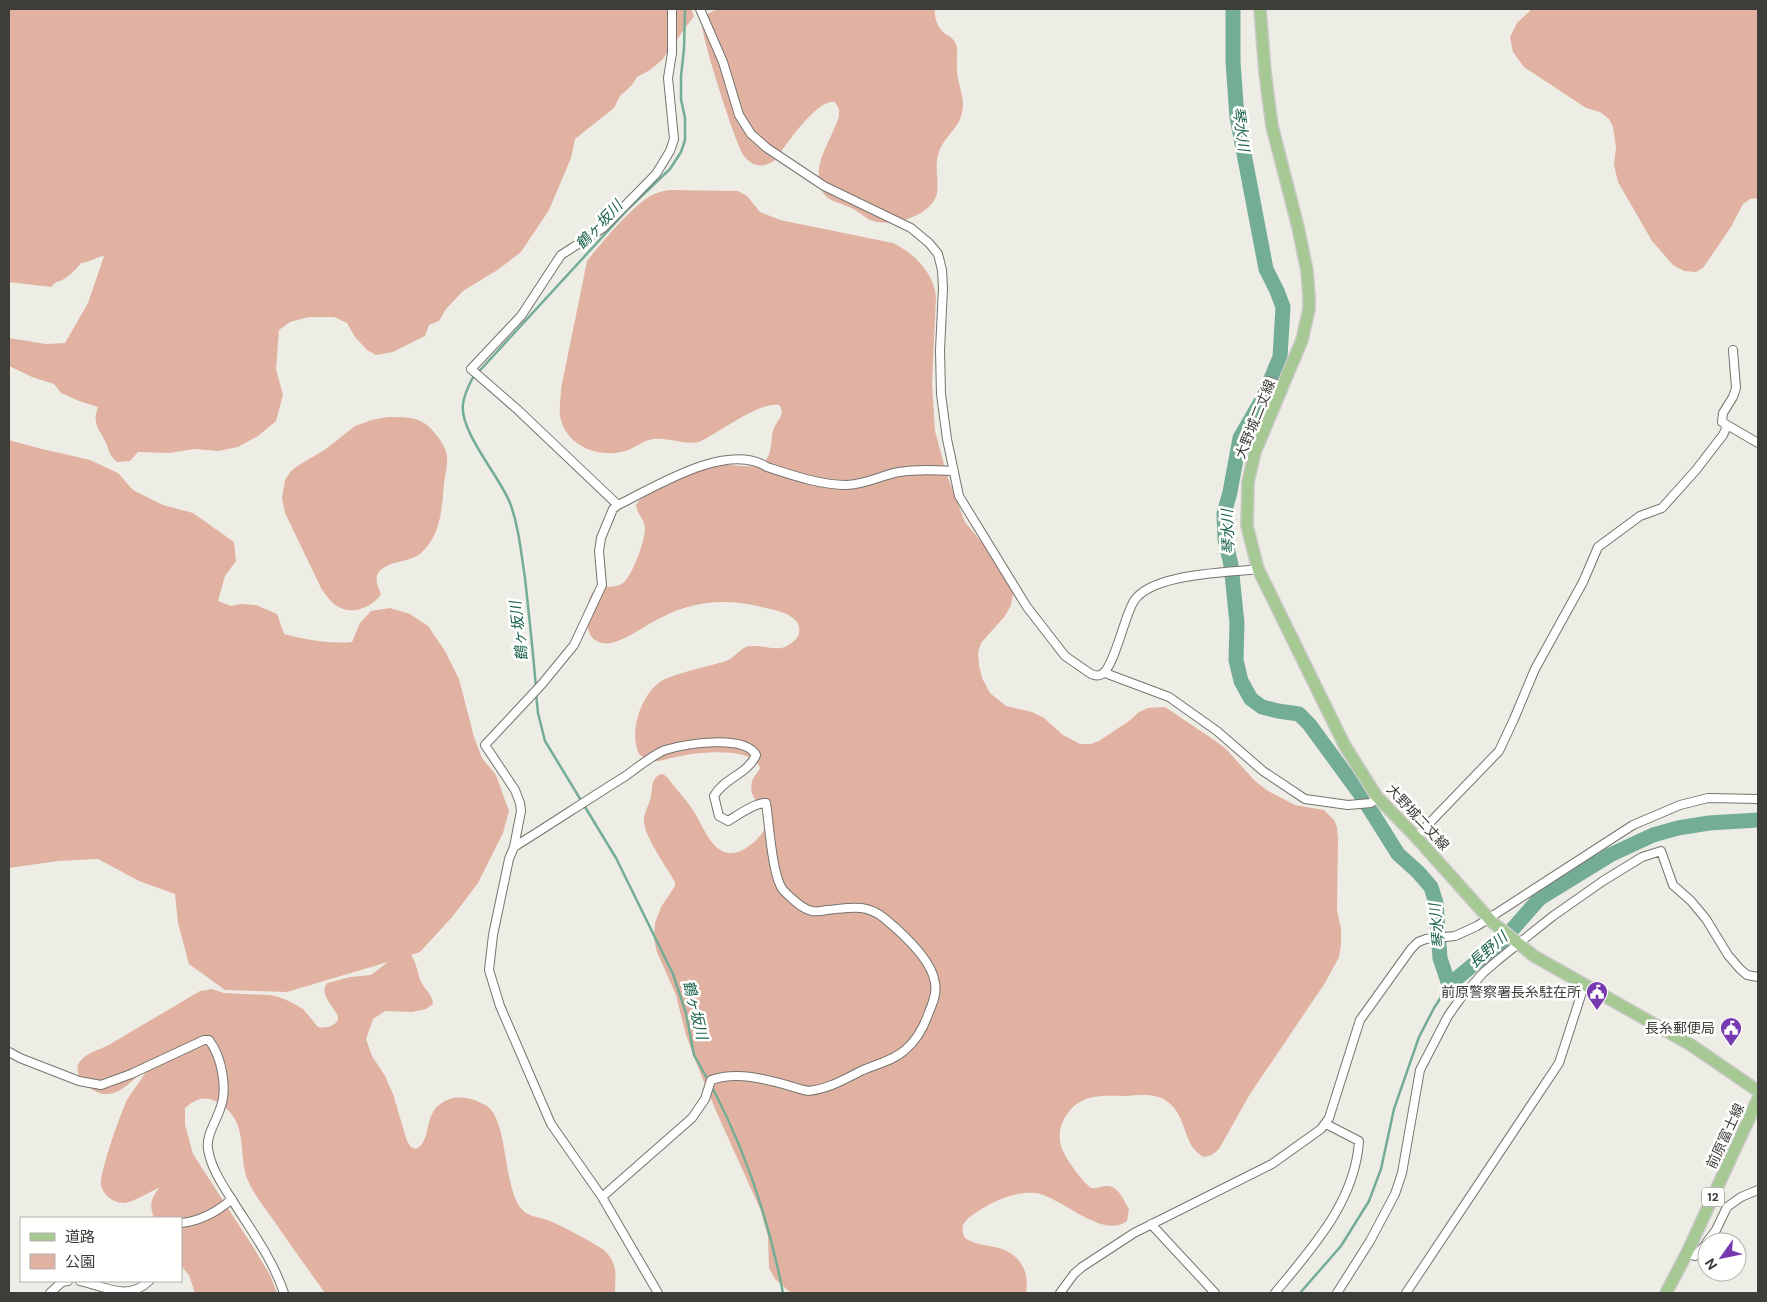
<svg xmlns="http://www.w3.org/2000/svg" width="1767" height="1302" font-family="'DM Sans','Noto Sans JP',sans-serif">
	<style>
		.green { fill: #e1b2a2 }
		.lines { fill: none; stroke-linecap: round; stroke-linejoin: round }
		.stream { stroke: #74ad96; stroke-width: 2.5 }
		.river { stroke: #74ad96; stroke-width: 15 }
		.street-casing { stroke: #75746d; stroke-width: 10 }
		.primary-casing { stroke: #c9c9c8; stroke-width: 14 }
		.street { stroke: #fff; stroke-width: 8 }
		.primary { stroke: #a6c893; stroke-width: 11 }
		.labels { text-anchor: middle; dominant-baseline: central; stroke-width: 5; stroke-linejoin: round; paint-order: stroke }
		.shield { fill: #fffffe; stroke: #777775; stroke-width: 1 }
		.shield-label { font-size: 12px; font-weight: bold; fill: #3d3d3a }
		.street-label { font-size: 14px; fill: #3d3d3a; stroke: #fffffe }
		.poi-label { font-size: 14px; fill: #3d3d3a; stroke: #fffffe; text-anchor: end }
		.water-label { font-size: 15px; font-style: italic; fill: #1c634d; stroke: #fffffe }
	</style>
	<rect width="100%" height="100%" fill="#eeede5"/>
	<!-- green -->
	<path class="green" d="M9 9H691L694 16 662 60 650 70 637 77 632 85 620 96 614 108 575 139 571 158 549 210 521 252 499 269 463 291 446 309 439 321 429 325 425 336 393 352 376 355 367 350 355 337 347 323 334 317H309L290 322 279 330 276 369 283 395 276 421 258 436 238 447 218 451 195 449 169 453 138 452 130 461 117 462C108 454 110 451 105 441 98 427 92 423 98 407L79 401 61 393 54 384 32 377 9 366V338L46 344 65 343 88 303 104 256C95 257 89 263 81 263 76 270 65 281 56 282L51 287 9 282Z
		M718 9H935C934 17 937 27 944 33 948 36 952 37 955 42 959 50 956 60 957 69 957 84 966 98 962 113 959 128 944 137 939 152 934 166 939 179 937 193 932 216 893 227 873 221 864 218 859 211 851 208 835 200 822 202 819 180 816 158 833 137 839 116V109L835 102C816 99 785 147 774 161 763 168 753 167 744 156 736 146 701 36 702 24 703 15 711 12 718 9Z
		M1532 9H1758V198L1750 199 1743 204 1731 227 1703 268 1696 272 1684 271 1673 265 1652 241 1618 182 1614 165 1616 147 1613 127 1609 119 1600 112 1586 108 1524 67 1513 52 1510 37 1517 23Z
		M669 190 738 191 747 196 760 212 780 220 893 243C914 253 934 273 936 297L932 383 935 431 947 475 965 522 988 550 1009 582 1013 594 1011 605 1005 616 981 643 978 653 979 665 982 678 990 693 1006 706 1032 712 1044 718 1063 735 1080 744H1091L1099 741 1129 721 1139 712 1148 708 1165 707 1217 742 1226 749 1255 781 1268 791 1295 805 1324 810 1334 820 1337 827 1338 840 1337 910 1341 929V945L1339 957 1325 983 1250 1094 1219 1149 1212 1155 1204 1157C1182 1146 1188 1117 1168 1102 1157 1093 1140 1095 1127 1096 1115 1096 1101 1095 1089 1098 1070 1103 1055 1126 1061 1146 1063 1155 1084 1185 1092 1188 1097 1189 1102 1186 1107 1186 1118 1185 1124 1201 1129 1209L1127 1221C1102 1240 1061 1196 1035 1193 1013 1191 989 1203 971 1216 963 1222 960 1228 965 1238 975 1245 987 1245 999 1248 1020 1254 1030 1272 1026 1293H791L775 1279 769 1268 768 1237 761 1211 716 1111 696 1062 686 1035 676 995 657 952 654 939 655 923 661 907 675 886V882C667 867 642 834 644 818 645 810 650 803 651 796 653 786 651 776 663 774L667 777C675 788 685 798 693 810 706 831 717 869 749 846 756 841 766 831 767 822 769 806 747 803 752 781 754 776 758 772 760 768 751 745 694 753 676 757 668 758 661 762 653 761 648 761 643 757 639 754 628 732 642 690 665 679 680 673 696 669 712 665 717 663 725 662 730 659 738 654 742 646 752 646 768 645 780 655 795 640 802 633 800 623 793 618 783 610 768 609 757 606 720 597 684 603 651 623 639 630 625 640 611 643 602 645 592 641 589 632 586 625 587 613 588 606 593 575 611 594 624 582 634 572 644 543 645 529 645 519 637 515 636 505 644 489 698 468 717 465 731 462 754 472 765 461 773 453 770 438 774 428 778 419 786 414 779 405 760 401 719 433 699 442 683 445 669 437 653 439 641 441 633 450 621 452 597 457 568 446 561 420 558 411 561 399 561 389L587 261C601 243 631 208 650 196 656 193 662 191 669 190Z
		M387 417C409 417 423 416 437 436 442 442 446 449 447 456 448 465 445 475 444 483 442 508 441 535 421 553 410 563 388 560 379 572 374 578 378 587 381 594 373 607 353 615 339 607 332 604 327 596 322 590L285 513 282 498 285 480 291 471 299 465 326 449 355 426 372 420Z
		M9 440 38 448 90 460 118 473 133 490 163 505 193 513 234 542 236 561 225 576 218 601 231 606 241 604 256 605 277 614 284 634C307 640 328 644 352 642L360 623 371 611 390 608 410 614 428 626 445 651 459 679 474 737 482 758 496 775 509 811 503 833 478 883 453 916 420 952 411 955C417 963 417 973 421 982 425 990 433 995 433 1004L426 1009 412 1012 385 1011 373 1019 366 1039 372 1056 385 1076 393 1094 407 1141 411 1147 416 1149C434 1140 420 1109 450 1099 459 1096 469 1098 477 1101 480 1103 484 1104 487 1106 508 1121 503 1184 520 1207 528 1218 539 1216 550 1221 568 1229 587 1239 604 1250 619 1265 615 1274 615 1293H325C307 1268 289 1243 272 1218 262 1204 249 1188 245 1172 240 1151 245 1127 228 1110 213 1096 201 1094 185 1108V1125L193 1154 255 1250 270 1275 277 1293H195L189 1275 181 1266V1218H154C149 1204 151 1199 159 1188 148 1192 135 1202 124 1203 113 1203 103 1195 101 1185 99 1174 121 1112 127 1100 133 1090 141 1081 146 1071 133 1077 124 1093 108 1094 94 1096 68 1074 81 1060 88 1052 103 1049 112 1043 141 1026 171 1008 200 991L212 989 224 993 270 995 279 997 291 1002 303 1009 318 1027C324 1029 339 1026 338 1017 336 1008 318 996 327 983L350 977 371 975 388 962 287 992 225 990 189 964 178 923 175 894 139 881 98 859 58 861 9 868Z"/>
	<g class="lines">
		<!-- stream -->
		<path class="stream" d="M536 688C533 651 529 615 525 578 521 553 519 527 510 503 500 477 459 431 463 404 464 395 468 387 472 379L628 209 670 169 681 152 685 140V118L681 99V76L684 49 685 9
			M536 694 538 713 545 741 616 858 673 974 686 1013 694 1055 708 1080
			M712 1087C746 1152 769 1221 783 1293
			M1300 1293 1341 1246 1369 1201 1381 1169 1394 1109 1419 1037 1434 1008 1449 985"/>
		<!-- river -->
		<path class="river" d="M1233 9V62L1237 117 1266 269 1277 291 1283 307 1280 357 1263 398 1240 438 1230 492 1224 514 1225 539 1231 565 1237 623 1236 660 1241 681 1251 699 1262 707 1278 711 1299 714 1309 724 1361 795 1398 854 1418 872 1431 887 1436 903 1440 958 1449 985
			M1449 985 1504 939 1540 898 1610 855 1653 835 1678 828 1709 823 1758 820"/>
		<!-- street casing -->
		<g class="street-casing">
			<path id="street" d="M700 9 723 62 739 115 751 134 767 148 824 186 911 228 929 243 938 254 942 270 943 288 940 350 941 394 947 439 959 496 1027 607 1065 656 1091 674C1095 675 1098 677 1102 674 1114 668 1125 614 1134 601 1152 573 1227 573 1258 569
				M1733 350 1736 388 1733 397 1723 413 1722 422 1758 443
				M1268 381 1283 387
				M618 505 518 410 471 369 521 316 561 255 603 228 656 174 670 151 674 139 668 78 672 53V9
				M1105 673 1169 697 1217 731 1263 771 1305 799 1348 805 1371 803 1377 797
				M1416 837 1499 751 1514 719 1535 669 1583 582 1598 547 1640 516 1662 508 1696 470 1723 435 1727 426
				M514 847C551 824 587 800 624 777 634 770 654 754 665 750 685 744 744 734 756 755 748 774 724 778 714 796L719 816 728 821C738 815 756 802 766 803 769 821 772 879 784 891 791 898 802 909 812 911 816 912 822 911 827 910 850 908 865 903 884 918 901 932 932 960 935 983 937 993 933 1003 929 1012 924 1027 917 1040 905 1050 893 1061 876 1064 861 1071 843 1080 828 1089 808 1091 777 1083 742 1069 711 1080L705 1099 692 1118 602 1197
				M9 1052 20 1058 79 1081 101 1085 131 1074 204 1040H209C222 1057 228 1090 220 1109 216 1122 206 1135 208 1149 211 1169 224 1187 234 1203 253 1233 273 1260 284 1293
				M181 1223C201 1221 217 1212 232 1199
				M1151 1224 1215 1293
				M1707 1242 1716 1230 1727 1207 1741 1197 1758 1190
				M1687 1253 1695 1256 1707 1243
				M80 1281C105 1286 127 1302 149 1281
				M50 1293 62 1282 68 1281
				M658 1293 602 1197 551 1124 500 1006 489 970 493 935 509 859 514 847 521 811 520 803 515 790 485 745 542 684 574 645 602 585 599 551 601 538 613 509 618 505C655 487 727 441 767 467 792 475 820 485 846 485 865 485 882 475 899 472 917 469 935 470 954 471
				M1060 1293 1074 1274 1082 1267 1134 1233 1272 1164 1321 1129 1329 1118 1360 1020 1411 949 1418 942 1426 939 1455 936 1477 926 1633 825 1680 805 1708 798 1758 799
				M1275 1293C1312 1248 1355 1202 1359 1141L1326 1124
				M1337 1293 1370 1241 1395 1194 1402 1173 1420 1070 1448 1016 1460 999 1483 973 1498 960 1553 916 1603 881 1642 857 1661 851 1673 885 1691 901 1706 919 1728 955 1740 969 1747 975 1758 977
				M1406 1293 1559 1063 1584 986"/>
		</g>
		<!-- primary casing -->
		<g class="primary-casing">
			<path id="primary" d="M1260 9 1265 72 1272 126 1298 227 1307 271 1309 296V309L1302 340 1255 452 1248 482 1247 526 1258 569 1345 746 1377 797 1416 837 1492 922 1534 956 1691 1045 1758 1091
				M1666 1293 1687 1253 1758 1099"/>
		</g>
		<!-- street -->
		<use href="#street" class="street"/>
		<!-- primary -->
		<use href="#primary" class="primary"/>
	</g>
	<!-- icons -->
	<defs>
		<g id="civic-pin" transform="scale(1.125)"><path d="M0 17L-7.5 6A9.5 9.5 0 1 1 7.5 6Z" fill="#7739ae" stroke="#fffffe"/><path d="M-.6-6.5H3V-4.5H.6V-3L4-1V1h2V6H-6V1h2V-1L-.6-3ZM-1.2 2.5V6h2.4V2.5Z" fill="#fff"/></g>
	</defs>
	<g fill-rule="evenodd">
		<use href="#civic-pin" x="1597" y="992"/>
		<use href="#civic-pin" x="1731" y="1028"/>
	</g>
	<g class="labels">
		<!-- shield labels -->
		<rect class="shield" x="1702" y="1187.5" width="22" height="19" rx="4"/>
		<g class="shield-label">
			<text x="1713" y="1197">12</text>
		</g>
		<!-- street labels -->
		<g class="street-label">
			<text transform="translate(1255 419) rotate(-68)">大野城二丈線</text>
			<text transform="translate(1418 817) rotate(47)">大野城二丈線</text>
			<text transform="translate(1725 1136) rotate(-65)">前原富士線</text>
		</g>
		<!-- poi labels -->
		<g class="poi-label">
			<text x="1581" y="992">前原警察署長糸駐在所</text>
			<text x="1715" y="1028">長糸郵便局</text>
		</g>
		<!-- water labels -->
		<g class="water-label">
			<text transform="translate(1241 129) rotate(82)">琴水川</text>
			<text transform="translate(599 225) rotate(-47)">鶴ヶ坂川</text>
			<text transform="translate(1228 532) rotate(-92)">琴水川</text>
			<text transform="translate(519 631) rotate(-97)">鶴ヶ坂川</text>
			<text transform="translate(1437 926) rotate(-96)">琴水川</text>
			<text transform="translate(1488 950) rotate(-41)">長野川</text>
			<text transform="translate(695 1010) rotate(76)">鶴ヶ坂川</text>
		</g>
	</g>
	<!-- border -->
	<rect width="1767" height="1302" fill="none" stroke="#3d3d3a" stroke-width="20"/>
	<!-- legend -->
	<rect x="20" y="1217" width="162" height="65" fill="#fffffe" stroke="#b1b1b0"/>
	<rect x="30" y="1233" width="25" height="8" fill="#a6c893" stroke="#b1b1b0"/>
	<text x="65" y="1242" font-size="15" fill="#3d3d3a">道路</text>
	<rect x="30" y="1254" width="25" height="15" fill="#e1b2a2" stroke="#b1b1b0"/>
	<text x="65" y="1267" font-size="15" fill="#3d3d3a">公園</text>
	<!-- north arrow -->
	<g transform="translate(1722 1257) rotate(237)"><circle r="24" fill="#fffffe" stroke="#b1b1b0"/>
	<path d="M0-4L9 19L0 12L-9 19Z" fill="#7739ae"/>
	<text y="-8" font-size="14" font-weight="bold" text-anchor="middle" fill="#3d3d3a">N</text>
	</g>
</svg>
